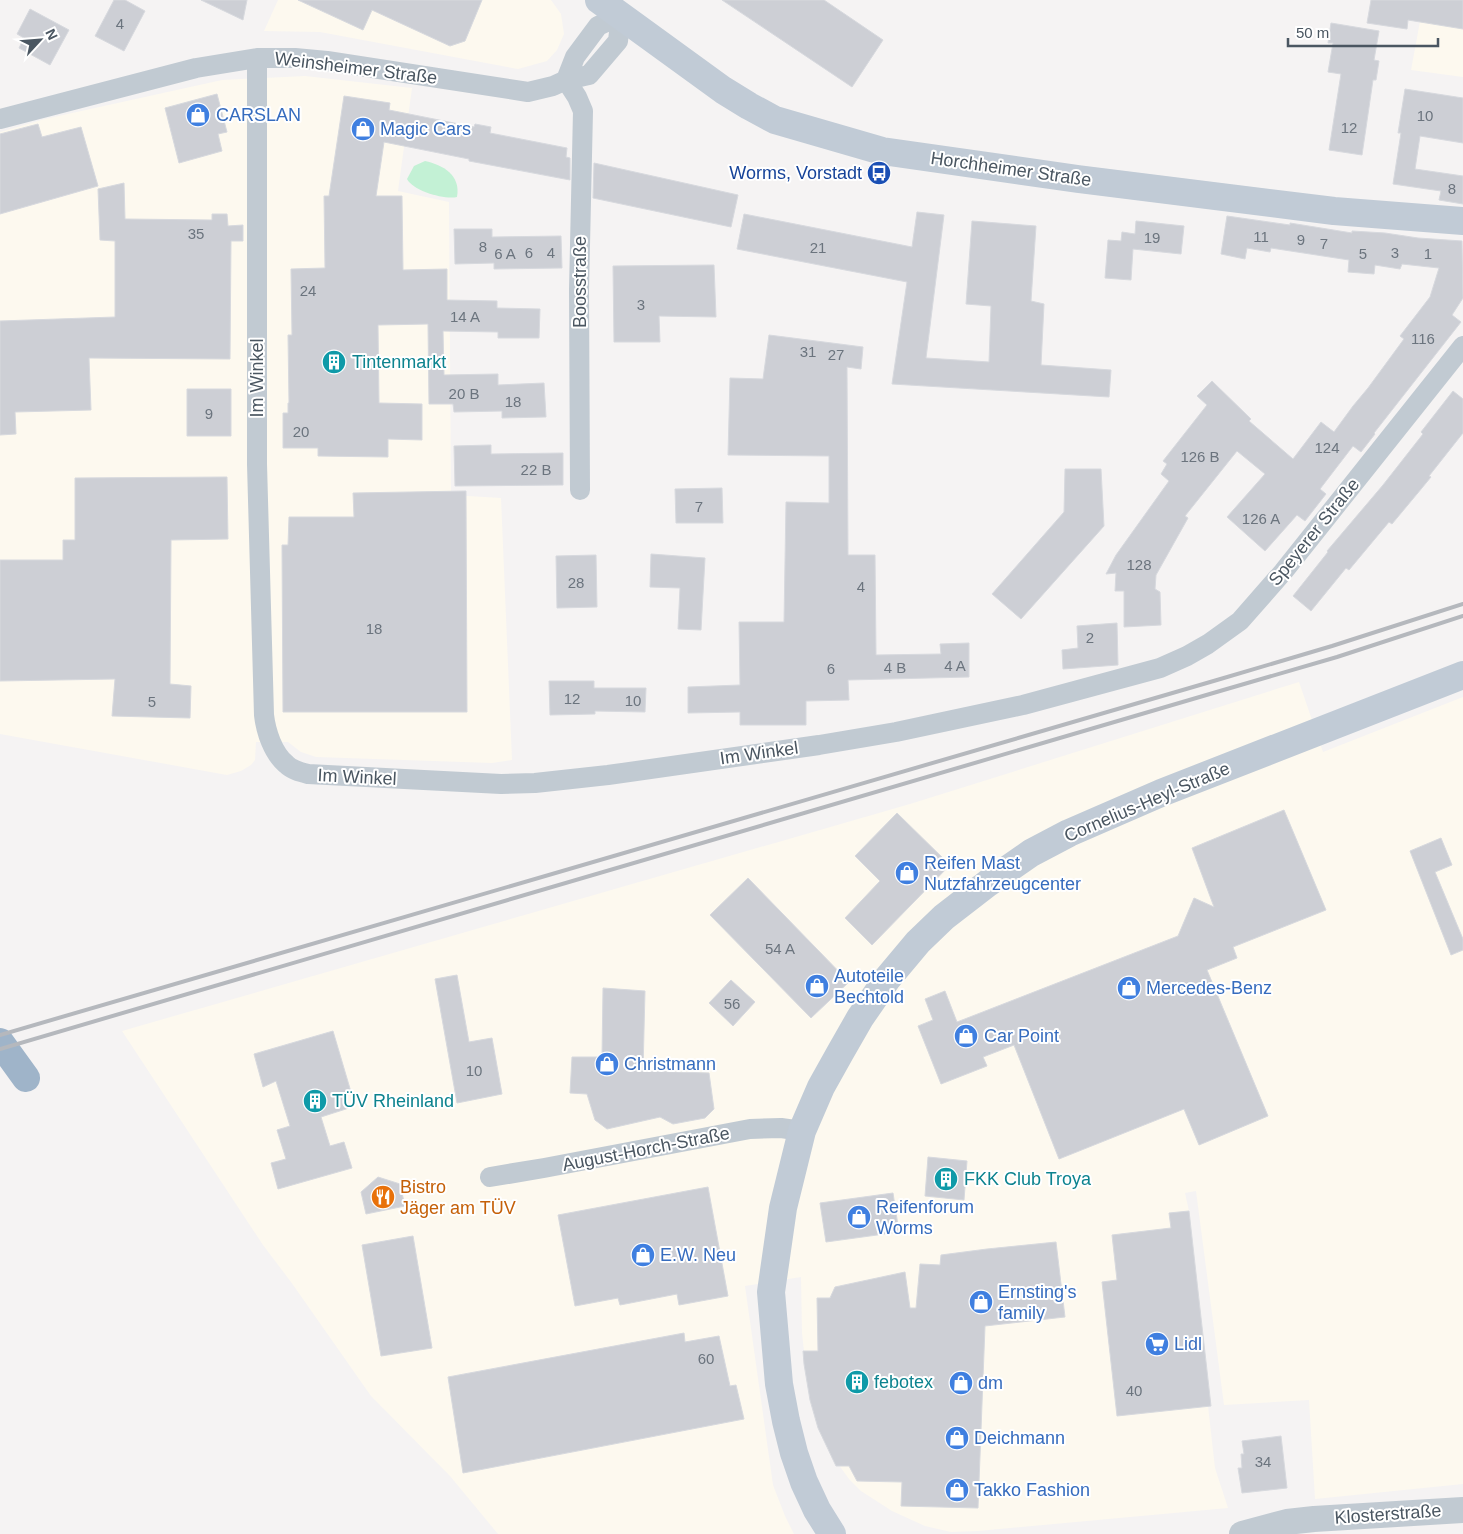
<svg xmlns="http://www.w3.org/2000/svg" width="1463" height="1534" font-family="Helvetica,sans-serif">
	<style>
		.commercial { fill: #fdf9ef }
		.green { fill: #c3f1d5 }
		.building { fill: #cdcfd5; stroke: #d7d9de }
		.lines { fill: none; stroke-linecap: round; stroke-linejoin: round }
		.minor { stroke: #c1cad2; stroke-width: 20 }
		.tertiary { stroke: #c1cad2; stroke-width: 26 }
		.secondary { stroke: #c1cbd6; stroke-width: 28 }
		.trunk { stroke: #9fb4c9; stroke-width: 28 }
		.rail { stroke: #b5b8bd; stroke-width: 4 }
		.labels { text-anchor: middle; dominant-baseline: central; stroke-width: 4; stroke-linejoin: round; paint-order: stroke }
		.number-label { font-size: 15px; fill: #6b747e }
		.street-label { font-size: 18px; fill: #4a5661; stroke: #fff }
		.shop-label { font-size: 18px; fill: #366cbe; stroke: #fff; text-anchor: start }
		.transit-label { font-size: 18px; fill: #164399; stroke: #fff; text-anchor: end }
		.culture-label { font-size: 18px; fill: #0d838f; stroke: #fff; text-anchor: start }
		.food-label { font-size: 18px; fill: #c56008; stroke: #fff; text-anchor: start }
	</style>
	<rect width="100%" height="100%" fill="#f5f3f3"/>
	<!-- commercial -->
	<path class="commercial" d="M278 0H551L561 14 564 34 557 50 547 61 518 69 320 32 264 31Z
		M1424 0H1463V77L1411 70Z
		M305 76 412 88 398 191 449 202 451 495 501 498 512 760 492 763 316 757 301 752 288 742H256L255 760 251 765 241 771 227 775 0 734V132L45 119 222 80Z
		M1299 682 1323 752 1463 697V1484L1315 1499 1309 1400 1224 1405 1196 1191 1185 1193 1189 1211 1211 1406H1208L1215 1468 1228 1508 978 1531 951 1532 925 1526 892 1511 861 1491 849 1479 828 1450 821 1433 805 1361 802 1333 801 1277 745 1286 773 1485 785 1516 794 1534H498L450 1476 371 1396 291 1282 263 1245 122 1031 910 804Z"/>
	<!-- green -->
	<path class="green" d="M425 161C443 165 461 175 457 197 445 200 413 191 407 179L414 166Z"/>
	<!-- building -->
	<path class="building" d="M114 0H125L145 11 124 51 95 36Z
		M201 0H247L243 20Z
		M298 0H482L465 41 450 46 372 10 363 30Z
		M722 0H824L883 40 852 87Z
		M1371 0H1463V29L1408 20 1407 29 1367 23Z
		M30 9 69 30 50 65 19 48 24 38 17 34Z
		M1331 23 1379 31 1374 60 1379 61 1376 80H1373L1362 155 1329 150 1341 74 1328 72 1333 43H1328Z
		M1405 89 1463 98V143L1420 136 1415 169 1463 176V204L1439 200 1441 191 1393 184 1401 133H1398Z
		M217 94 227 132 218 134 222 151 179 163 165 108Z
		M344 96 390 103 389 110 474 127 475 124 491 127 490 133 567 148 566 157 570 158V180L469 161V159L384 142 376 196H402L403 270 447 269V300L497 301V308L540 309 539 338H498V332L443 331 444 375 498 374V385L544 383 546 417 502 418V411L454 412 453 404H429L428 324 378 325 379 403 422 404V440L388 439V457L318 456V448H283V413H288V403H289L288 335H292L291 269 325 268 324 196H329Z
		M38 124 42 137 81 127 98 186 0 214V134Z
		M594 163 738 195 731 227 593 198Z
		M124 183 125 219 212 220V214H227L228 226 243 225V241H231L230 359 89 358 91 410 15 412 16 434 0 435V321L115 317V241L100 240 98 189Z
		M917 212 944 215 926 358 989 362 991 306 966 304 972 221 1036 226 1031 301 1044 304 1041 365 1111 370 1109 397 892 384 907 282 737 249 744 214 912 247Z
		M1227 216 1290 225V223L1352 233V231L1385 233 1418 238 1462 241 1463 298 1452 315 1461 322 1374 433 1375 434 1361 452 1353 446 1320 489 1326 494 1305 521 1297 515 1265 551 1227 517 1265 474 1237 451 1185 516 1188 518 1156 575 1155 589 1160 592 1161 625 1124 627V591H1115L1116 573 1106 574 1116 555 1169 481 1161 474 1167 464 1163 461 1207 405 1197 396 1212 381 1251 419 1249 421 1293 459 1321 422 1334 432 1353 406 1368 388 1404 339 1400 336 1430 297 1439 268 1402 264 1400 269 1375 265 1374 274 1348 272 1349 260 1271 248 1270 252 1247 248 1245 259 1221 254Z
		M1136 221 1184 226 1181 254 1133 249 1131 280 1105 278 1108 240 1121 241 1122 232 1135 234Z
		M454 229H492V237L561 236 562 268 494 269V263L455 264Z
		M714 265 716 317 659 316 660 342H614L613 266Z
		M769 335 863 347 861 369 847 367 848 555H875L876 655 941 654 940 644 969 643V677L848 680 849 700 806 701V725H740V712L688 713V687L740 685 739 622H784L786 502 829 503V456L728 455 730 378 763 379Z
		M187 389H231V436H187Z
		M1453 391 1463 399V433L1429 476 1431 477 1417 494 1392 524 1389 522 1349 570 1346 568 1311 611 1293 596 1328 552 1327 551 1383 485 1423 434 1421 432Z
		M491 445V454L563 453V485L455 486 454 446Z
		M1065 469H1101L1104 526 1021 619 992 594 1064 512Z
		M227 477 228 539 171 540 170 684 191 686 190 718 112 716 115 679 0 681V560H63V540H75V478Z
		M722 488 723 523H676L675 489Z
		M466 491 467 712H283L282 545H288L289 517H354L353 493Z
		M651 554 705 558 701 630 678 629 680 588 650 587Z
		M596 555 597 607 557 608 556 556Z
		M1117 623 1118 665 1063 669 1062 650 1078 648 1077 626Z
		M549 681H594V688H646L645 712 595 711V714L550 715Z
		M1284 810 1326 910 1233 947 1237 958 1207 970 1268 1116 1199 1145 1184 1109 1059 1159 1014 1045 983 1057 987 1066 941 1084 918 1026 933 1020 925 999 945 991 957 1022 1178 936 1194 898 1214 907 1192 848Z
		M897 813 950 865 872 945 845 918 880 881 855 856Z
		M1441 838 1452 865 1435 872 1463 939V950L1451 955 1410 851Z
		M748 878 849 982 811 1018 710 915Z
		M457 975 469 1042 492 1038 502 1094 457 1103 435 979Z
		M731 980 755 1002 733 1026 709 1003Z
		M603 988 645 991 643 1071 709 1073 714 1109 705 1118 673 1124 660 1117 607 1129 595 1120 587 1094 570 1093 572 1057H602Z
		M333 1031 351 1092 345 1094 349 1108 321 1117 330 1146 344 1142 352 1168 278 1189 271 1163 286 1159 277 1130 290 1126 276 1081 263 1087 254 1054Z
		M928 1157 967 1161 964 1200 925 1196Z
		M378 1177 400 1184 405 1206 366 1214 361 1192Z
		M708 1187 728 1296 679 1305 677 1294 620 1305 618 1298 575 1306 558 1215Z
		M893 1193 899 1232 826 1242 820 1203Z
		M1189 1211 1211 1406 1117 1416 1102 1282 1117 1280 1112 1235 1171 1228 1169 1213Z
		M413 1236 432 1348 381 1356 362 1245Z
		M1056 1242 1065 1317 985 1326 978 1508 901 1506 902 1482 857 1481 849 1466H836L818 1428 810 1400 804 1364 803 1351H818L817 1298H830L835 1287 905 1272 910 1308H916L920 1264 940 1265 941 1255 987 1249Z
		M684 1333 685 1342 719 1336 730 1386 736 1385 744 1419 463 1473 448 1377Z
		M1281 1436 1287 1488 1242 1493 1238 1468H1242L1241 1454H1244L1242 1441Z"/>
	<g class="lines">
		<!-- minor -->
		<path class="minor" d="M257 58V464L264 715C266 732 273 753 286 764 292 770 300 772 308 774L501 784 535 783 608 775 819 745 896 732 1023 705 1160 668 1187 656 1208 644 1240 621 1283 572 1463 346
			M566 80 577 97 583 111 579 290 580 490
			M566 80 575 57 598 26 621 15
			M0 119 196 68 257 58H295L327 61 528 92 553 86 566 80 589 75 618 41 621 15
			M490 1177 544 1168 750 1129 781 1128 802 1131"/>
		<!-- tertiary -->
		<path class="tertiary" d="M1242 1534 1287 1522 1314 1519 1463 1510"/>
		<!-- secondary -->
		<path class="secondary" d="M599 0 723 90 749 106 775 120 882 151 1078 179 1334 211 1463 221
			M832 1534 817 1510 804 1482 794 1453 786 1421 779 1384 771 1292 783 1208 802 1131 821 1087 840 1053 860 1018 887 979 918 942 944 917 988 883 1031 853 1069 833 1161 793 1463 675"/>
		<!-- trunk -->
		<path class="trunk" d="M0 1042 26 1078"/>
		<!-- rail -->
		<path class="rail" d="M0 1035 1217 680 1332 646 1463 604
			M0 1049 1220 691 1337 657 1463 616"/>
	</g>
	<!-- icons -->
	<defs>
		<g id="shop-disc" transform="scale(1.25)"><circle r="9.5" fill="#3f7fe0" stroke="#fff"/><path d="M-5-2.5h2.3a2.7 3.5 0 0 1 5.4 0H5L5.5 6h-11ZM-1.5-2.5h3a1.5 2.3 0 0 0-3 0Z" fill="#fff"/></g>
		<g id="bus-disc" transform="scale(1.25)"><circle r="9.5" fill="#1a4fb4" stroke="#fff"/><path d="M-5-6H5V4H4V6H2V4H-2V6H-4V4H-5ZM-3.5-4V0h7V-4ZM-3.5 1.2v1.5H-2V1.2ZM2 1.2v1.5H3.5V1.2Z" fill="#fff"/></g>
		<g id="building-disc" transform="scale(1.25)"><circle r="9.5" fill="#0f9aa8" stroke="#fff"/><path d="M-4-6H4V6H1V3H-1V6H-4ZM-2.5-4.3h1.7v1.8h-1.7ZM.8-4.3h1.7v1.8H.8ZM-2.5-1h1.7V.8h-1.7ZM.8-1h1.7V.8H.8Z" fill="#fff"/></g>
		<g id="restaurant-disc" transform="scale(1.25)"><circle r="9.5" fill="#e8710a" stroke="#fff"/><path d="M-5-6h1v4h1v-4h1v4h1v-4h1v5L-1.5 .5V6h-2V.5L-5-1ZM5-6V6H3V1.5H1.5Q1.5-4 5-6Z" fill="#fff"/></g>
		<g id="supermarket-disc" transform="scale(1.25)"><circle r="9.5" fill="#3f7fe0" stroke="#fff"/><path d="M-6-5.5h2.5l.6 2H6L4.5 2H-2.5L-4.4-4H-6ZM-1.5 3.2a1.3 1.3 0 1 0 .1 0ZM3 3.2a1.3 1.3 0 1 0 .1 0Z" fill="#fff"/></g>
	</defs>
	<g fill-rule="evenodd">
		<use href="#shop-disc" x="198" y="115"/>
		<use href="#shop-disc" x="363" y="129"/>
		<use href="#bus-disc" x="879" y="173"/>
		<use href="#building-disc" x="334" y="362"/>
		<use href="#shop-disc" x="907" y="873"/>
		<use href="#shop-disc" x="817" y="986"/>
		<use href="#shop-disc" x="1129" y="988"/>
		<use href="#shop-disc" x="966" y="1036"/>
		<use href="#shop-disc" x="607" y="1064"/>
		<use href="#building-disc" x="315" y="1101"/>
		<use href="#building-disc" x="946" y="1179"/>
		<use href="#restaurant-disc" x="383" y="1197"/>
		<use href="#shop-disc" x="859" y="1217"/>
		<use href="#shop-disc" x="643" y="1255"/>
		<use href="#shop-disc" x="981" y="1302"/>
		<use href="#supermarket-disc" x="1157" y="1344"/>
		<use href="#building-disc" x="857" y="1382"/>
		<use href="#shop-disc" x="961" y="1383"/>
		<use href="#shop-disc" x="957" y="1438"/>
		<use href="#shop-disc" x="957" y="1490"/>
	</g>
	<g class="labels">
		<!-- number labels -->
		<g class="number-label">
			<text x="120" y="23">4</text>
			<text x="1425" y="115">10</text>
			<text x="1349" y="127">12</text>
			<text x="1452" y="188">8</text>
			<text x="196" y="233">35</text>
			<text x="1261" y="236">11</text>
			<text x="1152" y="237">19</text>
			<text x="1301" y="239">9</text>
			<text x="1324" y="243">7</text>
			<text x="483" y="246">8</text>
			<text x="818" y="247">21</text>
			<text x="529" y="252">6</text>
			<text x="551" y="252">4</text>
			<text x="1395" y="252">3</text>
			<text x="505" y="253">6 A</text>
			<text x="1363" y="253">5</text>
			<text x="1428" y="253">1</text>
			<text x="308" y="290">24</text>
			<text x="641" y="304">3</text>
			<text x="465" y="316">14 A</text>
			<text x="1423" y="338">116</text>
			<text x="808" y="351">31</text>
			<text x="836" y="354">27</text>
			<text x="464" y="393">20 B</text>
			<text x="513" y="401">18</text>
			<text x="209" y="413">9</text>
			<text x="301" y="431">20</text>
			<text x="1327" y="447">124</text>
			<text x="1200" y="456">126 B</text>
			<text x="536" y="469">22 B</text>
			<text x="699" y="506">7</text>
			<text x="1261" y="518">126 A</text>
			<text x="1139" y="564">128</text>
			<text x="576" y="582">28</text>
			<text x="861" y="586">4</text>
			<text x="374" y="628">18</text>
			<text x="1090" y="637">2</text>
			<text x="955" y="665">4 A</text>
			<text x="895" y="667">4 B</text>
			<text x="831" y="668">6</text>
			<text x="572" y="698">12</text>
			<text x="633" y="700">10</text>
			<text x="152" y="701">5</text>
			<text x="780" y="948">54 A</text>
			<text x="732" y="1003">56</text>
			<text x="474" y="1070">10</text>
			<text x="706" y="1358">60</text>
			<text x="1134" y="1390">40</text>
			<text x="1263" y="1461">34</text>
		</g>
		<!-- street labels -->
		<g class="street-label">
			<text transform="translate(356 68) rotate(7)">Weinsheimer Straße</text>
			<text transform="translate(1011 169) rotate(8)">Horchheimer Straße</text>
			<text transform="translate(580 282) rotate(-90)">Boosstraße</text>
			<text transform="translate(257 378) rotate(-90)">Im Winkel</text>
			<text transform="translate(1314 532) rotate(-51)">Speyerer Straße</text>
			<text transform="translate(759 753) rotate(-8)">Im Winkel</text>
			<text transform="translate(357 777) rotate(3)">Im Winkel</text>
			<text transform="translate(1147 802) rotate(-23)">Cornelius-Heyl-Straße</text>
			<text transform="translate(646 1149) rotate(-11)">August-Horch-Straße</text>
			<text transform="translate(1388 1514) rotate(-4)">Klosterstraße</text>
		</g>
		<!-- shop labels -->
		<g class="shop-label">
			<text x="216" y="115">CARSLAN</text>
			<text x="380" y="129">Magic Cars</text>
			<text x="924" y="863">Reifen Mast<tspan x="924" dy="21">Nutzfahrzeugcenter</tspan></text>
			<text x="834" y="976">Autoteile<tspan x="834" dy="21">Bechtold</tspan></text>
			<text x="1146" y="988">Mercedes-Benz</text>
			<text x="984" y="1036">Car Point</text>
			<text x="624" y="1064">Christmann</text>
			<text x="876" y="1207">Reifenforum<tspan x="876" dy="21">Worms</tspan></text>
			<text x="660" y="1255">E.W. Neu</text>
			<text x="998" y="1292">Ernsting's<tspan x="998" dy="21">family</tspan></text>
			<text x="1174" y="1344">Lidl</text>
			<text x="978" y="1383">dm</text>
			<text x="974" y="1438">Deichmann</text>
			<text x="974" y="1490">Takko Fashion</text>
		</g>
		<!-- transit labels -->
		<g class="transit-label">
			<text x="862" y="173">Worms, Vorstadt</text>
		</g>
		<!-- culture labels -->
		<g class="culture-label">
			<text x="352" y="362">Tintenmarkt</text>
			<text x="332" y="1101">TÜV Rheinland</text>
			<text x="964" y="1179">FKK Club Troya</text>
			<text x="874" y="1382">febotex</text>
		</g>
		<!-- food labels -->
		<g class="food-label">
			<text x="400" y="1187">Bistro<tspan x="400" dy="21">Jäger am TÜV</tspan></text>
		</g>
	</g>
	<!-- north arrow -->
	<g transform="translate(40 40) rotate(64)" stroke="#ffffff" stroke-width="4" paint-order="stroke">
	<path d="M0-4L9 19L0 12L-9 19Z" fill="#4a5661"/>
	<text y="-8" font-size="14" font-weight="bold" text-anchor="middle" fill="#4a5661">N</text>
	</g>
	<!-- scale -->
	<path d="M1288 38v8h150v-8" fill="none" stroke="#4a5661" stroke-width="2.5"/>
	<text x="1296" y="38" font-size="15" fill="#4a5661" stroke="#ffffff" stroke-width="4" paint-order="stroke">50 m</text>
</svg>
